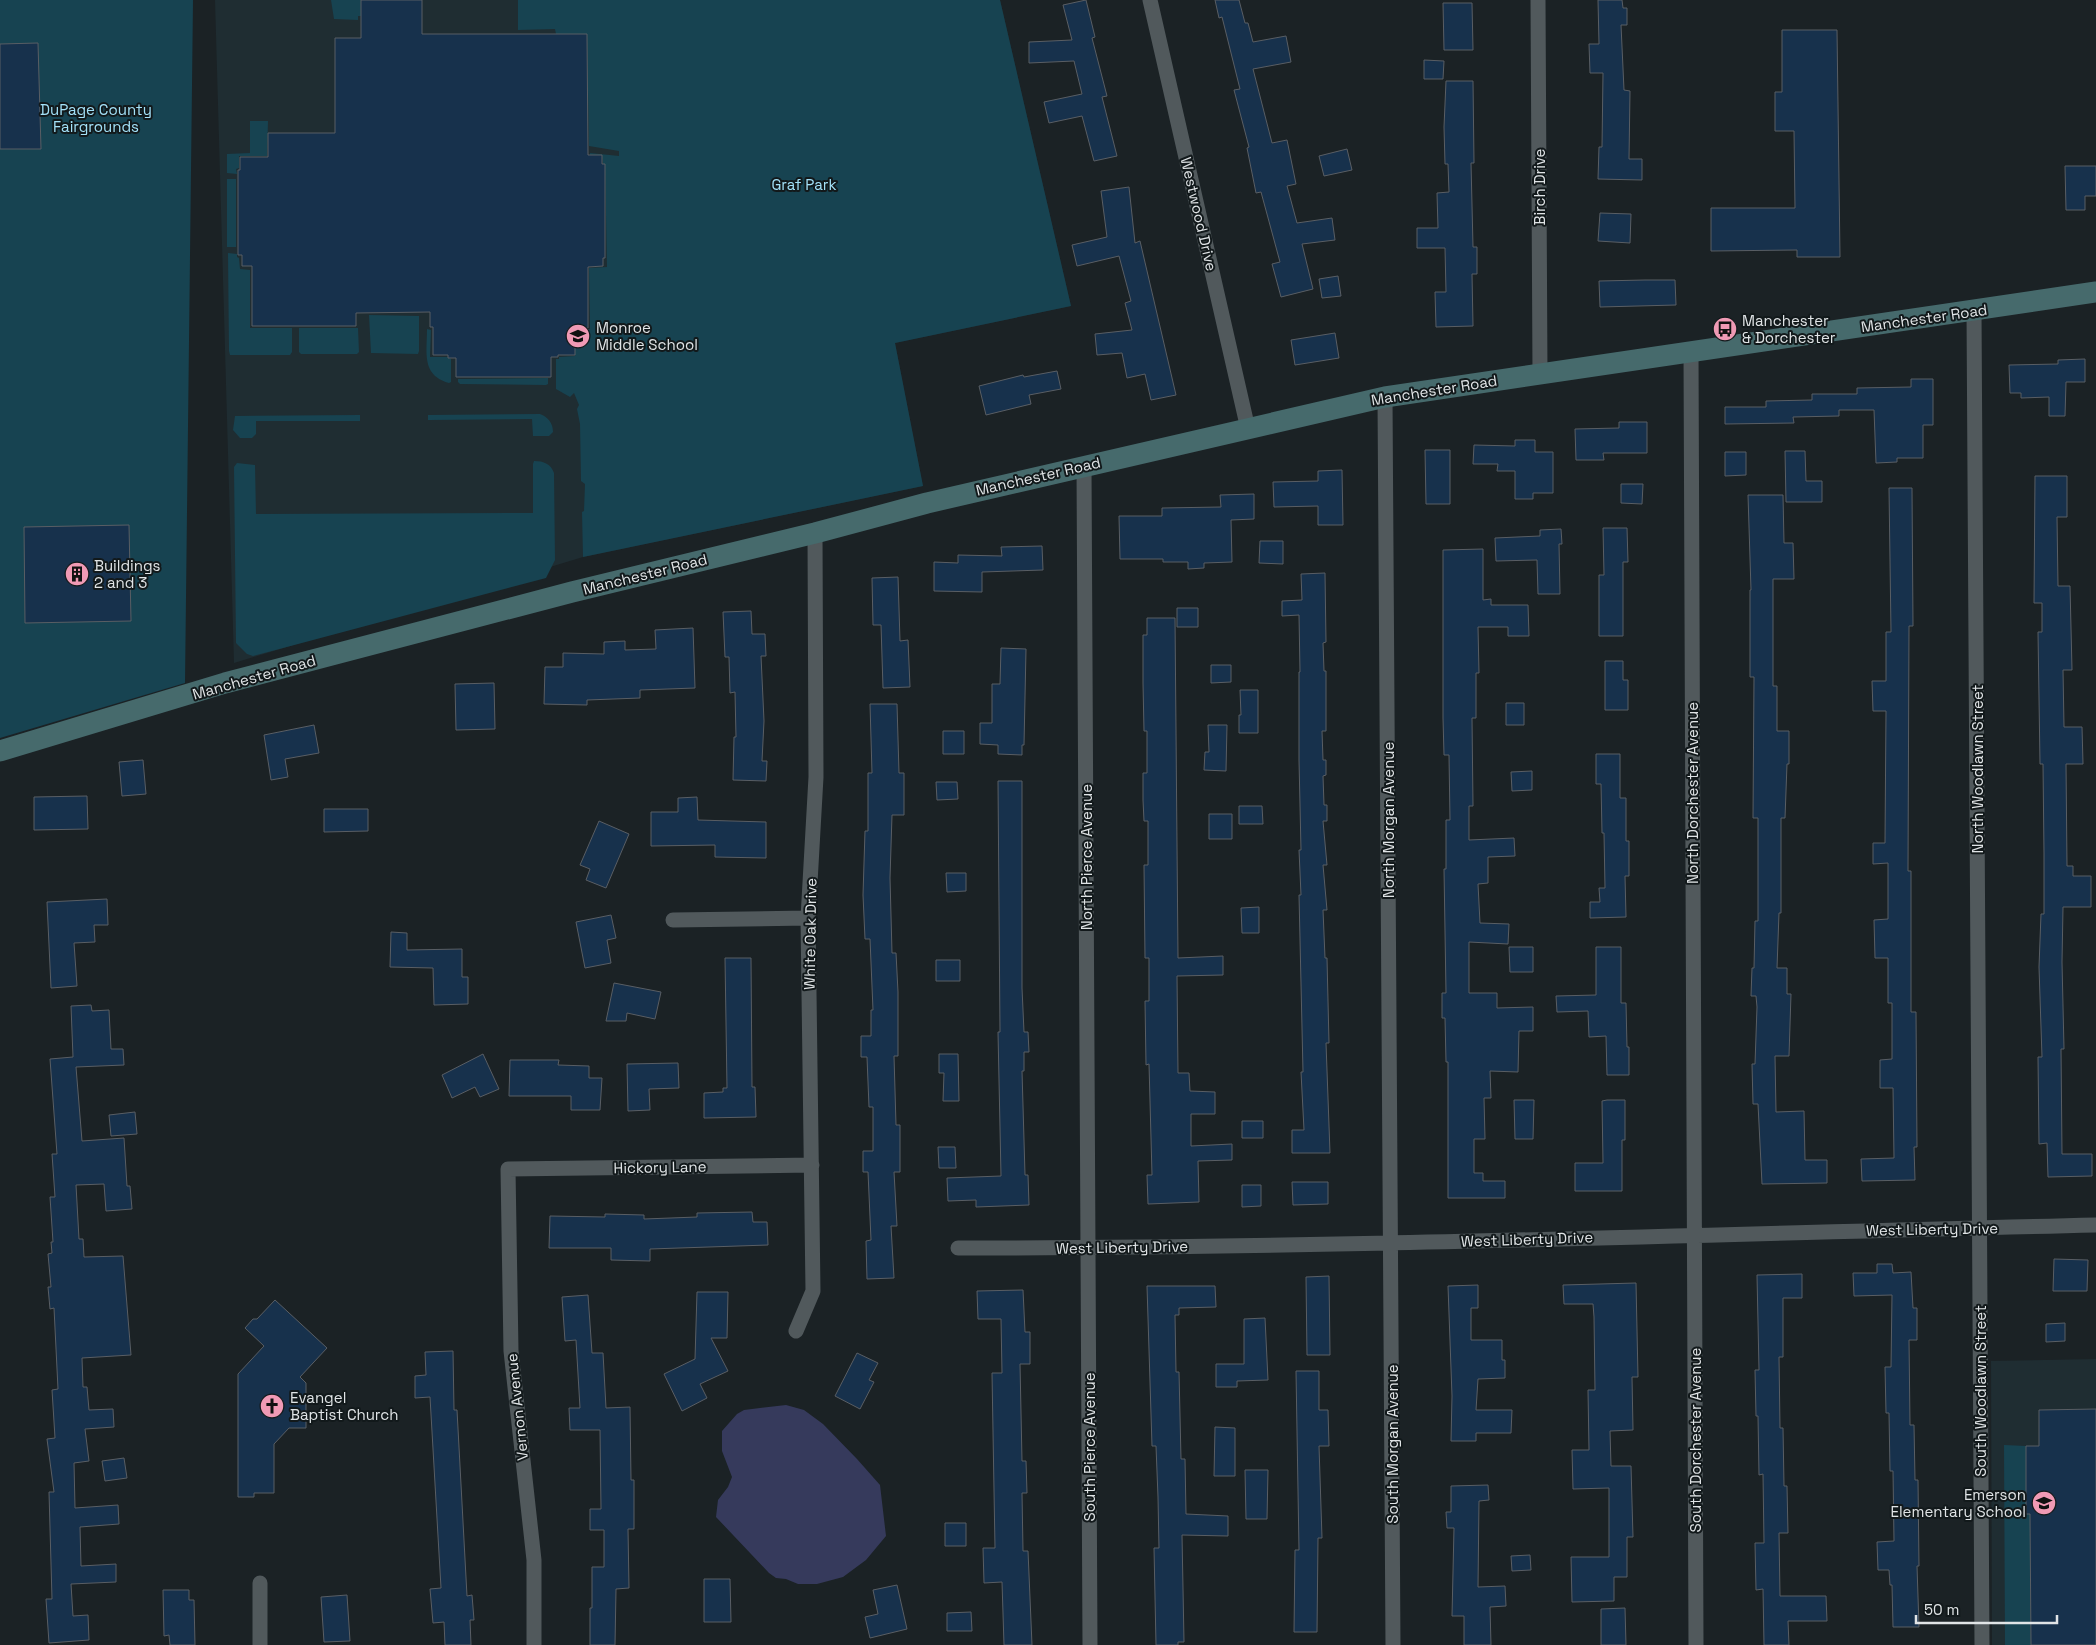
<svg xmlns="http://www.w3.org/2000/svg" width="2096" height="1645" font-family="'Space Grotesk',sans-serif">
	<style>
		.built { fill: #1f2d32 }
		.green { fill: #174351 }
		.water { fill: #363a5c }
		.building { fill: #17314c; stroke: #595e64 }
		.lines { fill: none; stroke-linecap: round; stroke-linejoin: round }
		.street { stroke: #51595c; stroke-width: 15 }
		.secondary { stroke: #466a6c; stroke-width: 21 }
		.labels { text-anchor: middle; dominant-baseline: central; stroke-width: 4; stroke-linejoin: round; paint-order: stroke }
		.park-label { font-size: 15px; fill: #a3e1f8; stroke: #12191b }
		.street-label { font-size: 15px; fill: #e0e4e6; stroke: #12191b }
		.poi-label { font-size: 15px; fill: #e0e4e6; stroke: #12191b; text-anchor: start }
	</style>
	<rect width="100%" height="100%" fill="#1b2225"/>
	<!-- built -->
	<path class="built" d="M215 0H1000L1071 306 895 343 923 486 583 557 234 663Z
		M2096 1359V1645H1992L1991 1361Z"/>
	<!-- green -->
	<path class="green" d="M0 0H193L185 683 0 738Z
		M331 0H361V16H358V20L334 19Z
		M518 0H1000L1071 306 895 343 923 486 583 557 582 512 584 511 585 484 581 481 580 424 577 409 579 405 574 393 570 397 556 389V359H559V357L575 356V329H590L589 268 607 267 605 164H603L602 155H590V153L619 156V151L589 146 587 34H556L555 29 518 30Z
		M250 121H268L267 156H239V168L236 169 237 174 227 173V154L250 153Z
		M227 179H236V247H227Z
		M228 253 237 254V257L239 258 240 269 250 270V328H292V352L290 355H230L229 351Z
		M369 315 419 316V351L418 354 371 353Z
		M299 328H358L359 352 357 354H301L299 352Z
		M427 329 431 330 430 357H447L451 359V382L449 383C421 375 427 353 427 329Z
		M548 378V384L546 385 460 384 458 382V379Z
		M540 414C548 417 553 423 553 432L549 436H533L532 419 428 420V415Z
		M360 415V421H256V434L252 438H240L233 430 235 416Z
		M534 461C544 461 551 464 554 473L555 560 546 578 253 656 247 654 236 643 234 467 237 463 255 465 256 514 533 513V464Z
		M2004 1445 2026 1446V1513L2030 1514 2031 1645H2005Z"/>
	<!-- water -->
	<path class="water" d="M786 1405 804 1410 823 1424 857 1459 880 1485 886 1536 866 1560 843 1577 817 1584H798L786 1579 776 1578 769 1573 716 1517 718 1500 728 1487 732 1477 722 1451V1431L737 1414 744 1410Z"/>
	<!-- building -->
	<path class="building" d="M361 0H422V34H587L588 155H602V164H605V258H603V266L588 267V328H575V355H558V357H551V377H456V358H448V355H433V327H430V312L356 313V326H252V266H242V255H238V170H240V157H268V133H335V38H361Z
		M1086 0 1095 37 1092 38 1107 96 1102 97 1117 156 1094 161 1082 116 1049 123 1044 102 1082 94 1074 61 1029 63V42L1072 40 1063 5Z
		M1215 0H1239L1245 23H1248L1253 42 1286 36 1291 62 1253 69 1272 143 1287 140 1296 184 1287 186 1297 223 1332 218 1335 240 1302 244 1313 289 1281 297 1272 264 1280 262 1261 192 1256 193 1247 148 1249 147 1234 90 1240 89 1222 17 1219 18Z
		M1598 0H1622L1623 8H1627V25H1621L1624 90 1630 91 1629 159H1642V180L1598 179 1599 147H1602L1603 73H1590L1589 44H1599Z
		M1443 3H1472L1473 50H1444Z
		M1782 30H1837L1840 257H1797V250L1711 251V208H1795L1794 131H1775V92H1782Z
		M38 43 41 149H0V44Z
		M1424 60 1444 61 1443 79H1424Z
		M1446 81H1473L1474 163H1471L1473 247H1477V274H1472L1473 326 1436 327 1435 292H1446L1445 248H1417V228H1438L1437 193 1449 192 1448 164H1445L1444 127Z
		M1347 149 1352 170 1324 176 1319 156Z
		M2065 166H2096V196H2085V210H2066Z
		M1129 187 1135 243 1140 241 1176 395 1151 400 1145 374 1127 378 1122 353 1097 355 1095 334 1132 330 1125 303 1131 301 1119 256 1077 266 1072 245 1107 237 1101 191Z
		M1600 213 1631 214 1630 243 1598 241Z
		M1338 276 1341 296 1322 298 1319 279Z
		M1645 280H1675L1676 305 1600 307 1599 281Z
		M1335 333 1339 358 1295 365 1291 340Z
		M2085 359V382H2066L2065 416H2049V397L2021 398V393H2010L2009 365 2058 364V360Z
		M1057 371 1061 389 1029 395 1031 404 986 415 979 386 1023 375 1024 377Z
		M1911 379H1933V425H1923V458H1897V462L1876 463 1874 410H1839V416L1793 417 1794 423 1725 424V407H1766V401L1812 400V394H1857V388L1911 387Z
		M1619 422H1647V453H1603L1604 460H1576L1575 429 1619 428Z
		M1515 440H1535V452H1553V493H1533V499H1515V471H1497L1498 464H1473L1474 445 1515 446Z
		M1425 450H1450V504H1426Z
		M1785 451H1805L1806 481H1822V502H1786Z
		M1725 452H1746V475L1725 476Z
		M1342 470 1343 525H1318V506L1274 507 1273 482 1318 481V471Z
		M2035 476H2067V517H2057L2058 586H2070L2072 670H2063L2064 727H2082L2083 764H2066L2067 866H2073V876H2091V907H2063L2062 962 2064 1049H2061L2062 1154H2092V1176L2048 1177 2047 1143 2039 1144 2038 1057H2042L2039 967 2041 914H2044V854L2043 764H2040L2038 632H2042V603H2034Z
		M1621 484H1643L1642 504 1621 503Z
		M1889 488H1912L1913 626H1909L1908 871H1911V1012H1916L1917 1147H1914L1915 1180 1862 1181 1861 1159 1894 1158 1893 1088H1880V1060L1892 1059V1003H1888V958H1875L1874 920 1888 919V863L1873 864V843H1885L1886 711H1873L1872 681H1886V632H1891Z
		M1254 494V519L1231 520 1232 562 1204 563V568L1188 569V562H1163V559H1120L1119 516H1162V508L1221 507 1220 495Z
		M1748 495H1783L1784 543H1793L1794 579H1773V686H1777V731H1789V764H1787L1785 818H1781V913H1779L1777 968H1787V994H1791L1789 1056H1775L1776 1112 1804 1111 1805 1160H1827V1183L1762 1184 1758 1104H1753L1752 1064H1755L1757 1007 1756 996H1751L1752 968H1754L1755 921H1758V818H1753L1754 677H1750V590H1751Z
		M129 525 131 621 25 623 24 527Z
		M1603 528H1627L1628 562H1623V636H1599V575H1604Z
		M1561 529 1562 544H1559L1560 594H1538L1537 560 1496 561 1495 538 1540 536V530Z
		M1260 541H1283V564L1259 563Z
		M1042 546 1043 570 982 572V592L934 591V562L958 563V555L1002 556 1001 547Z
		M1483 549V600L1491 599V605H1528L1529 636H1508V627H1478L1479 673H1476V718H1472L1473 806H1469V840L1514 838 1515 856 1488 857V883L1478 884 1480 923 1509 924 1508 944 1469 942V993H1497V1008L1533 1007V1031H1519L1518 1072 1490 1071 1491 1098H1484L1485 1139H1474V1173H1483V1181H1505V1198H1448V1062H1446L1445 1018H1442V993H1446L1444 869H1446V820H1450L1449 755H1444L1443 718V550Z
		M1325 573 1326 642 1323 643 1324 671H1326V731H1322L1323 760H1326V775L1323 776 1324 805H1327V821H1323L1327 865H1323L1327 910H1323L1325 958H1327L1329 1043H1326L1330 1153H1292V1130H1304L1301 1072H1303L1299 895H1301L1299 850H1301L1299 760V672H1300L1299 615 1282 616V601L1302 600 1301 574Z
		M898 577 900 641 908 640 910 687 883 688 881 625H873L872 578Z
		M1177 608H1198V627H1177Z
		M751 611 752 634H765L766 656H761L764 721 762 761H767L766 781 733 780 734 737H736L735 692 730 693 729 657H725L723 612Z
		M1147 618H1175L1178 958 1223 956V975L1177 976 1178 1073H1189L1190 1091 1215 1092V1114H1191V1146L1232 1144V1160L1198 1161 1199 1202 1148 1204 1147 1175H1152L1149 1064 1146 1065 1145 1001H1149V958H1145L1144 865H1148V821H1144L1143 800V773H1147V731H1144L1143 683V635H1147Z
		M693 628 695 688 640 690V698L587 700V705L544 704 545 667H563V653L604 654V642L625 641V650L656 649 655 630Z
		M1001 648 1026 649 1024 745H1022V755L998 754V745L980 744V723H992V684H1000Z
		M1605 661H1623V680H1628V710H1605Z
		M1211 665H1231V682L1211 683Z
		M494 683 495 729 456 730 455 684Z
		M1240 690H1258V733H1239V715H1241Z
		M1506 703H1524V725H1506Z
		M870 704H897L899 773H904V815H892L890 878 892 953H896L898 992V1056H894L896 1125H900V1172H894L897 1226H891L894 1278 867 1279 866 1241 871 1240 868 1172H863V1151H873V1107H869L867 1057H861V1036H871V1010H873L870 939H865L863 895 865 831H868V773H872Z
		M314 725 319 753 285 759 288 777 271 780 264 735Z
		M1208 725H1227L1226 771 1204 770 1205 752H1209Z
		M943 731H964V754H943Z
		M1596 754H1620V798H1626V841H1629V876H1625L1626 917 1590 918V902H1600L1599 888H1605L1604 833H1602L1601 784H1596Z
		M143 760 146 794 122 796 119 762Z
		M1532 771V790L1512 791 1511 772Z
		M998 781H1022V988L1024 1032H1028L1029 1052H1024V1071H1022L1025 1175H1028L1029 1205 976 1207V1200L948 1201 947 1178 1001 1176 998 1032H1000Z
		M936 782H957L958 799 937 800Z
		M87 796 88 829 34 830V797Z
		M697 797 698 820 766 822V858L715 857V845L651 846V812H678V798Z
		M1239 806H1262L1263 824H1239Z
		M324 809H368V831L324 832Z
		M1209 814H1232V839H1209Z
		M599 821 629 834 606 888 586 880 590 869 580 865Z
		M946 873H966V891L947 892Z
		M107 899 108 925H94L95 942 74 943 77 986 51 988 47 902Z
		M1259 907V933H1242L1241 908Z
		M611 915 616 938 607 940 611 963 585 968 576 922Z
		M391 932 407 933V950L462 949V977H468V1004L434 1005 433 968 390 967Z
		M1509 947H1533V972H1510Z
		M1596 947H1621V1003H1626L1627 1047H1629V1075H1607L1606 1036 1589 1037 1588 1011 1557 1012 1556 996 1596 995Z
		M725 958H751L752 1087H755L756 1117 704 1118V1093L723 1092V1088H727Z
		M936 960H960V981H936Z
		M614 983 661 992 655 1019 627 1013 626 1021H606Z
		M91 1005 92 1011 109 1010 111 1049H123L124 1065 76 1067 82 1141 124 1138 127 1186H130L132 1209 106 1211 104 1184 76 1185 79 1239H83L84 1257 123 1256 131 1355 82 1358 83 1387H87L89 1410 113 1409 114 1427 85 1429 89 1461 74 1463 75 1508 118 1505 119 1524 80 1527 81 1566 116 1564V1582L71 1584 73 1616 88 1615 89 1640 49 1643 46 1599H52L49 1492H54L47 1439 55 1438 52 1390 58 1389 54 1308 50 1309 48 1287H51L48 1254 52 1253 51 1242H53L50 1197H55L52 1154H57L50 1059 73 1057 71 1006Z
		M483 1054 499 1089 480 1097 475 1087 452 1098 442 1075Z
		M939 1054H958L959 1101H943L944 1073H939Z
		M510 1060H559L558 1065 589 1066V1078H602L600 1110H571V1096H509Z
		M678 1063 679 1088 649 1089 650 1110 628 1111 627 1064Z
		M1514 1100H1534L1533 1139H1515Z
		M1607 1100H1625V1140H1622V1191H1575V1163H1603L1602 1101Z
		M135 1112 137 1134 111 1136 109 1115Z
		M1242 1121H1263V1138H1242Z
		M938 1147H955L956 1168H939Z
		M1292 1182H1328V1204L1293 1205Z
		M1242 1185H1261V1206L1242 1207Z
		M752 1212 753 1222H767L768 1245 650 1249V1261L611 1260V1248H549L550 1216 605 1217V1214L644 1215V1219L697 1217V1213Z
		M2054 1259 2088 1260 2087 1291H2053Z
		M1877 1264H1892L1893 1273 1911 1272 1913 1308H1917V1340H1909L1910 1425H1914L1915 1480H1918L1919 1566H1917L1919 1627H1893L1892 1585H1890L1889 1570H1878L1877 1542 1894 1541 1893 1471H1890L1889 1413H1886L1885 1367H1891L1892 1295 1854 1296 1853 1273H1877Z
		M1802 1274V1298H1783V1357H1779L1780 1428H1783L1784 1486H1787L1788 1533H1779L1780 1596H1826L1827 1621H1788L1789 1645H1764L1763 1589 1756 1590 1755 1543H1764L1763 1474 1759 1475 1758 1416H1756L1755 1370H1759L1757 1275Z
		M1329 1276 1330 1355H1307L1306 1277Z
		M1636 1283 1638 1377H1632L1633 1430 1610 1431 1611 1466H1631L1633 1537H1627V1577H1614V1601L1572 1602 1571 1557H1609V1488L1573 1489 1572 1450H1589L1588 1390H1595L1594 1317 1593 1304H1564L1563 1285Z
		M1478 1285V1308H1471V1340H1502V1360H1505V1378L1478 1379 1476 1410H1512L1511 1433H1476V1441H1451L1452 1396 1448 1286Z
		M1147 1286H1215L1216 1307 1179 1308V1315H1175L1176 1372H1179L1181 1459H1185L1186 1514 1228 1516V1536L1182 1535 1184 1642H1178V1645H1156L1154 1548H1159L1158 1497 1156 1446H1152Z
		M1023 1290 1025 1332H1030V1364H1020L1022 1461H1026L1027 1493H1022L1023 1551H1028L1032 1645H1004L1002 1582 984 1583 983 1548H995L992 1373H1002L1001 1319H978L977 1291Z
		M697 1292H728L727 1338H711L728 1371 700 1384 707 1398 682 1411 664 1374 695 1359Z
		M588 1295 592 1353H603L606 1408 630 1407 631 1480H634V1529H628L629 1588 616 1589 615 1645H590V1608H592V1567H604V1530H590V1509H601L600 1430H570L569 1408H580L576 1340 565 1341 562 1297Z
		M275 1300 327 1348 300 1377 306 1383V1428H289L274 1444V1493H254V1497H238V1374L264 1346 245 1328 253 1319H257Z
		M1265 1318 1268 1380 1237 1381V1387H1216V1364H1244V1319Z
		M2065 1323V1341L2046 1342V1324Z
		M453 1351 454 1410H457L467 1596 472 1595 474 1620H470L471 1645H445L444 1622 433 1623 430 1589 441 1588 430 1397 415 1398V1376L426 1375 425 1352Z
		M857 1353 878 1363 869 1380 874 1382 860 1409 835 1396Z
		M1296 1371H1319V1410H1328L1329 1446H1319L1322 1538H1318L1317 1632H1294L1295 1550H1299Z
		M2096 1409V1645H2031L2030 1514H2026V1446H2039V1410Z
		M1215 1427 1235 1428V1476H1214Z
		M124 1458 127 1478 105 1481 102 1461Z
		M1245 1470H1268L1267 1519H1246Z
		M1488 1485 1489 1500 1479 1501 1478 1587 1505 1586 1506 1606 1490 1607 1491 1645H1464V1616H1452L1454 1528H1447L1446 1512H1451V1486Z
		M945 1523H966V1546H945Z
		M1530 1555 1531 1570 1512 1571 1511 1556Z
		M704 1579H730L731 1622H704Z
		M897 1585 907 1629 870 1638 865 1617 878 1614 873 1590Z
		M163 1590H189V1600H194L195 1645H170L169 1635 164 1636Z
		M347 1595 350 1641 324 1642 321 1597Z
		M1625 1608 1626 1645H1601V1609Z
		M971 1612 972 1631H947V1613Z"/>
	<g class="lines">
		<!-- street -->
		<path class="street" d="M1150 0 1248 429
			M1538 0 1540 374
			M1974 310 1982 1645
			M1691 352 1696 1645
			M1385 397 1393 1645
			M1084 465 1090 1645
			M673 920 808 918
			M958 1248C1337 1248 1717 1234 2096 1225
			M796 1331 813 1291 808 918 816 777 815 533
			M260 1583V1645
			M534 1645V1560L511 1351 508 1169 812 1165"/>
		<!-- secondary -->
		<path class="secondary" d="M0 751 225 683 572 592 815 533 927 503 1385 397 2096 292"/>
	</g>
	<!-- icons -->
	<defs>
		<g id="bus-disc" transform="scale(1.25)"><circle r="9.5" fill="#f09ab5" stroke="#12191b"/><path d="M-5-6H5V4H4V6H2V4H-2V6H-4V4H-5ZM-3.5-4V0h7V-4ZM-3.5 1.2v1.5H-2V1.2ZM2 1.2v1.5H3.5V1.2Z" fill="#111"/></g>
		<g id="school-disc" transform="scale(1.25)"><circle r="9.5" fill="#f09ab5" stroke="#12191b"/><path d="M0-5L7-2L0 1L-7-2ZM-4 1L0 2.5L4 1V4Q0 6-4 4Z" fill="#111"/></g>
		<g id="building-disc" transform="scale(1.25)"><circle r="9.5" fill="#f09ab5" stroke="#12191b"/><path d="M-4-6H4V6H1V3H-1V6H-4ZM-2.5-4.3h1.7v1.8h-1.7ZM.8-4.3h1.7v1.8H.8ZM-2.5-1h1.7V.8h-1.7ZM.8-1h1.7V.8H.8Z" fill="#111"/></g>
		<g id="church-disc" transform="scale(1.25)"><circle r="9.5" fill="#f09ab5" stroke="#12191b"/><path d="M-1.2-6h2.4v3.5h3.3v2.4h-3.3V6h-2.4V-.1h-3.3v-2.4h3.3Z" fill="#111"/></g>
	</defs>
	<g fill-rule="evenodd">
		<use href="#bus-disc" x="1725" y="329"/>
		<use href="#school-disc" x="578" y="336"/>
		<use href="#building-disc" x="77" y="574"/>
		<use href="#church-disc" x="272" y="1406"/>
		<use href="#school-disc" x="2044" y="1503"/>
	</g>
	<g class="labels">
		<!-- park labels -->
		<g class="park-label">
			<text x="96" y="109">DuPage County<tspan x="96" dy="17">Fairgrounds</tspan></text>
			<text x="804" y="184">Graf Park</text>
		</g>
		<!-- street labels -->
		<g class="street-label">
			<text transform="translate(1539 187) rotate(-90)">Birch Drive</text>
			<text transform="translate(1199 214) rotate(77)">Westwood Drive</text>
			<text transform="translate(1924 318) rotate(-8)">Manchester Road</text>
			<text transform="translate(1434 390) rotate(-9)">Manchester Road</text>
			<text transform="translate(1038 476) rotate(-13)">Manchester Road</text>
			<text transform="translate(645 574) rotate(-14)">Manchester Road</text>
			<text transform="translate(254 677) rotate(-16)">Manchester Road</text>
			<text transform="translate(1977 769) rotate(-90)">North Woodlawn Street</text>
			<text transform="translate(1692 793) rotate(-90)">North Dorchester Avenue</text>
			<text transform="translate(1388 820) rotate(-90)">North Morgan Avenue</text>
			<text transform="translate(1086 857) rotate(-90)">North Pierce Avenue</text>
			<text transform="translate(810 934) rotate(-89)">White Oak Drive</text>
			<text transform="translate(660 1167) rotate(-1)">Hickory Lane</text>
			<text transform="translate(1932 1229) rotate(-1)">West Liberty Drive</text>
			<text transform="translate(1527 1239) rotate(-2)">West Liberty Drive</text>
			<text transform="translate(1122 1247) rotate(-1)">West Liberty Drive</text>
			<text transform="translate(1980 1391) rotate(-90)">South Woodlawn Street</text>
			<text transform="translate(517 1407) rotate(-96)">Vernon Avenue</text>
			<text transform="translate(1695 1440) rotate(-90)">South Dorchester Avenue</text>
			<text transform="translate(1392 1444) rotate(-90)">South Morgan Avenue</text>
			<text transform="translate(1089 1447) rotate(-90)">South Pierce Avenue</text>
		</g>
		<!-- poi labels -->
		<g class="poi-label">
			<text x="1742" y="320">Manchester<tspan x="1742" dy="17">&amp; Dorchester</tspan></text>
			<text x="596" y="327">Monroe<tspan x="596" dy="17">Middle School</tspan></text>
			<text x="94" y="565">Buildings<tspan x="94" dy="17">2 and 3</tspan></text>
			<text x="290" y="1397">Evangel<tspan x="290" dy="17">Baptist Church</tspan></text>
			<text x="2026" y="1494" text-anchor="end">Emerson<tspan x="2026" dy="17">Elementary School</tspan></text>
		</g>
	</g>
	<!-- scale -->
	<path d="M1916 1615v8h141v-8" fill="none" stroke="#e0e4e6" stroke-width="2.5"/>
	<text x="1924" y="1615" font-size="15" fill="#e0e4e6" stroke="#12191b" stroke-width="4" paint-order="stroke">50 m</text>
</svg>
